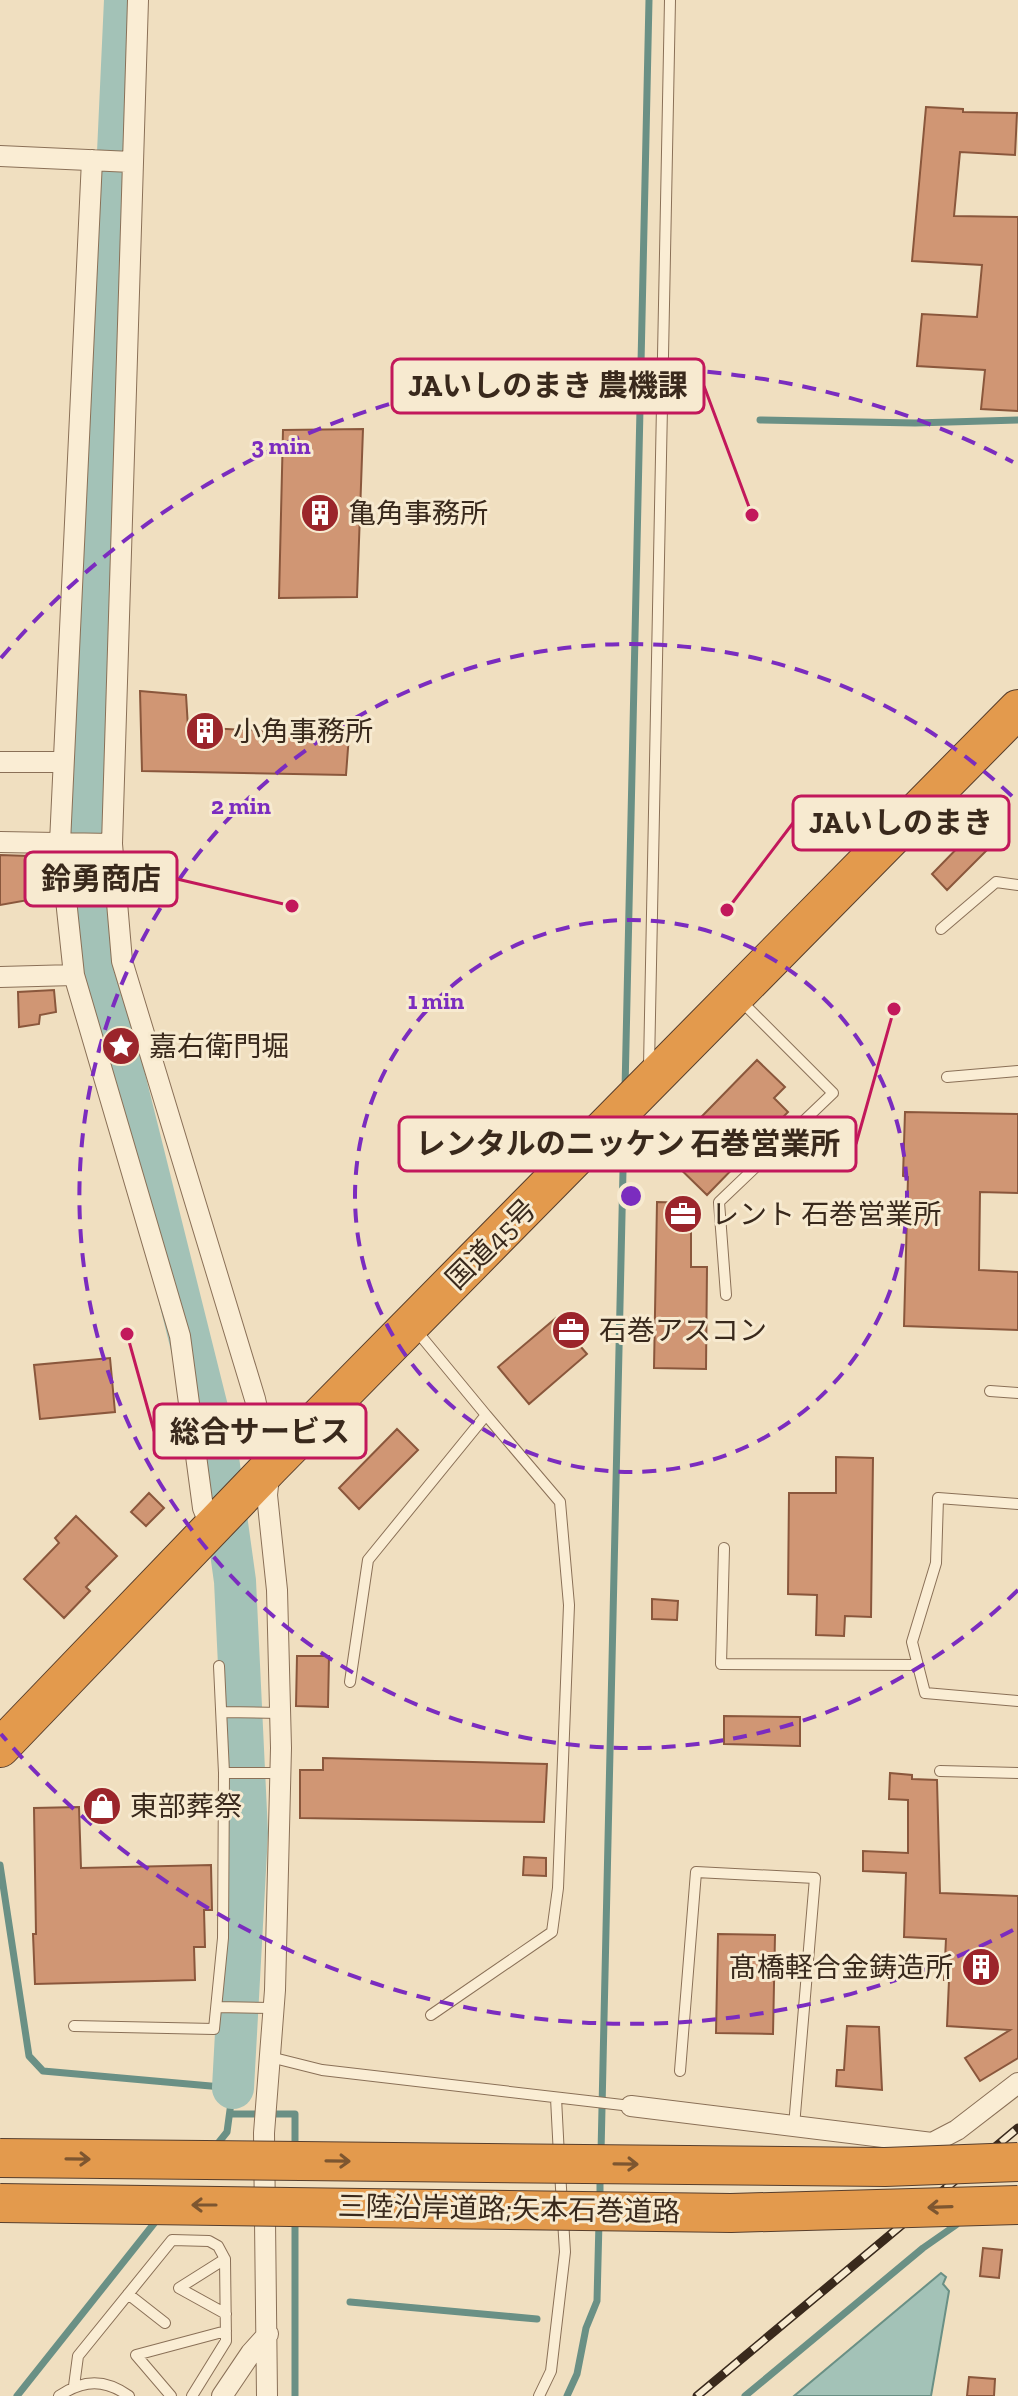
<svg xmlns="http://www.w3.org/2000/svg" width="1018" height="2396" font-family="'Zilla Slab','Noto Sans JP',serif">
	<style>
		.water { fill: #a3c2b7; stroke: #6a9085; stroke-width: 2 }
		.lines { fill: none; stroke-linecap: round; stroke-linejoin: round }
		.stream { stroke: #6a9085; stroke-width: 7 }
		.river { stroke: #a3c2b7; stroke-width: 42 }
		.building { fill: #d09674; stroke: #8a573c; stroke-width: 2 }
		.lane-casing { stroke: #8a7057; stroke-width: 12 }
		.street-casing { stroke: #8a7057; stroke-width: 22 }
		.highway-casing { stroke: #573e2c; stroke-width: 40 }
		.lane { stroke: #faedd4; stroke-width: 10 }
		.street { stroke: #faedd4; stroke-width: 20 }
		.highway { stroke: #e39a4d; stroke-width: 38 }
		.rail-casing { stroke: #39291c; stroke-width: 9 }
		.rail { stroke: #f7ead0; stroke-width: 6; stroke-dasharray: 18; stroke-linecap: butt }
		.highway-bridge-casing { stroke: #573e2c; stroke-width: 40; stroke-linecap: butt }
		.highway-bridge { stroke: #e39a4d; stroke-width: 38 }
		.oneway { stroke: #7d5630 }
		.ring { fill: none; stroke: #7b2cbf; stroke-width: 4; stroke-dasharray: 14 10 }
		.labels { text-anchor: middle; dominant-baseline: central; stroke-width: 6; stroke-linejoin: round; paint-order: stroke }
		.poi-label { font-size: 28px; fill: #39291c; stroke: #f7ead0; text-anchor: start }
		.street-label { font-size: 28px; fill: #39291c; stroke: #f7ead0 }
		.centre { fill: #7b2cbf; stroke: #f7ead0; stroke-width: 4 }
		.ring-label { font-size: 24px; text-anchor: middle; font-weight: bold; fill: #7b2cbf; stroke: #f7ead0; stroke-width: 6; stroke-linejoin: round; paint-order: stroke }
		.leader { fill: none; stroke: #c2185b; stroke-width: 3 }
		.callout-dot { fill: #c2185b; stroke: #f7ead0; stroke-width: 3 }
		.callout { fill: #f7ead0; stroke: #c2185b; stroke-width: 3 }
		.callout-label { font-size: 30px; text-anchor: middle; font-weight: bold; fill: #39291c }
	</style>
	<rect width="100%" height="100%" fill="#f0dfc0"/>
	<!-- water -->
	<path class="water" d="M941 2273 946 2277 943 2284 949 2291 931 2396H794Z"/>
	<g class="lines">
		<!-- stream -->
		<path class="stream" d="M760 420 915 423 1018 420
			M625 1090 649 0
			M0 1865 29 2056 43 2071 233 2088 227 2132 215 2147
			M230 2114H295V2150
			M601 2153 624 1126
			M600 2201V2174
			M350 2302 537 2319
			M17 2396 160 2216
			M295 2396V2219
			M567 2396 577 2374 586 2328 597 2301 599 2222
			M745 2396 923 2248 956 2225"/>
		<!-- river -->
		<path class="river" d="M125 0 86 850 97 968 216 1444 235 1581 247 1833 233 2088"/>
	</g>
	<!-- building -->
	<path class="building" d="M926 107 963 109V112L1017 113 1015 155 960 152 954 216 1018 217V411L981 409 985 370 917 366 922 314 977 317 982 265 912 261Z
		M363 429 357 597 279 598 283 430Z
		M140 691 186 695 188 727 349 735 346 775 142 771Z
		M973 832 989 848 947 890 932 874Z
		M0 855 29 856 34 899 0 905Z
		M54 990 56 1012 40 1015 39 1024 19 1027 18 992Z
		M757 1060 785 1087 774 1098 788 1112 707 1195 665 1154Z
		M905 1112 1018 1114V1193L980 1192 979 1270 1018 1272V1330L904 1326 908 1177 903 1176Z
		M657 1202 691 1203V1267H707L706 1369 654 1368Z
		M556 1318 587 1354 529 1404 498 1367Z
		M110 1358 115 1412 40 1419 34 1365Z
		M397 1429 418 1450 359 1509 339 1488Z
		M836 1457 873 1458 871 1617 845 1616 844 1636 816 1635 817 1595 788 1594 789 1493H836Z
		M149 1493 164 1508 146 1526 131 1512Z
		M76 1516 117 1556 86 1587 90 1591 64 1618 24 1579 59 1543 55 1538Z
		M652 1599 678 1601 677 1620 652 1619Z
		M297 1656H329L328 1707 296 1706Z
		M724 1716 800 1717V1746L724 1744Z
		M323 1758 547 1764 544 1822 300 1818V1770H323Z
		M890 1773 912 1775V1779L937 1780 940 1893 1018 1896V2058L980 2081 965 2058 1010 2030 947 2026 949 1980H944L946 1939 904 1937 906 1873 863 1871V1851L908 1853V1800L889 1799Z
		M79 1807 81 1868 211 1865 212 1910H204L205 1947H194L195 1980 35 1984 33 1934H36L34 1808Z
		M524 1857 546 1858V1876L523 1875Z
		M718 1934 775 1935 773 2034 716 2033Z
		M847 2026 879 2027 882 2090 836 2086 837 2070H844Z
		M983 2248 1002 2250 999 2278 980 2276Z
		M969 2377 995 2379 994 2396H967Z"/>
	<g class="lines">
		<!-- lane casing -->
		<g class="lane-casing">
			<path id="lane" d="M941 929 996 882 1018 885
				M649 1066 670 0
				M947 1077 1018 1071
				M726 1295 719 1202 833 1093 740 1000
				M990 1391 1018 1393
				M1018 1504 938 1498 936 1563 912 1642 925 1693 1018 1701
				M724 1548 721 1664 918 1665
				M350 1682 368 1560 486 1415 415 1329
				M222 1712 280 1713
				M940 1771 1018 1773
				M224 1773H280
				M218 2007 273 2008
				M431 2015 552 1932 558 1888 569 1605 560 1502 486 1415
				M74 2026 214 2029 223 1938 224 1773 219 1666
				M270 2057 322 2070 631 2106
				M680 2071 696 1872 815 1878 794 2126
				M556 2098 559 2156
				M225 2259 179 2288 226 2314
				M128 2294 165 2323
				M74 2386 78 2356 172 2240 209 2241 218 2246 225 2259 226 2341 192 2396
				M59 2396C84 2379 105 2379 129 2396
				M171 2396 136 2355 226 2331
				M539 2396 551 2371 565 2252 560 2172"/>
		</g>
		<!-- street casing -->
		<g class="street-casing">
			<path id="street" d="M138 0 112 844 122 961 255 1399 270 1467 267 1495 277 1590 281 1748 275 1990 264 2133 267 2396
				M0 156 132 162
				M92 160 60 843 74 975 180 1336 203 1508 211 1528
				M0 762H62
				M0 842 112 844
				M0 977 74 975
				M631 2106 932 2143 957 2130 1018 2083
				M222 2396 251 2353 268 2334"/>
		</g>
		<!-- highway casing -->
		<g class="highway-casing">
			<path id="highway" d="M0 1748 270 1467 1018 709"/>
		</g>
		<!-- lane -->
		<use href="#lane" class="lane"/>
		<!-- street -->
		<use href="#street" class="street"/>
		<!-- highway -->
		<use href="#highway" class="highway"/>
		<!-- rail casing -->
		<g class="rail-casing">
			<path id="rail" d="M697 2396 1018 2128"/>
		</g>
		<!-- rail -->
		<use href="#rail" class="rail"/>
		<!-- highway-bridge casing -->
		<g class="highway-bridge-casing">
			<path id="highway-bridge" d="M0 2158 885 2167 1018 2162
				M0 2203 731 2213 1018 2205"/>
		</g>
		<!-- highway-bridge -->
		<use href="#highway-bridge" class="highway-bridge"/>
	</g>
	<!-- one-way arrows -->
	<defs><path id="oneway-shaft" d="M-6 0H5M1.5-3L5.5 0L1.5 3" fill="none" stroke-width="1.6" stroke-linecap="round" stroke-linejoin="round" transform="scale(2)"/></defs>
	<g class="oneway">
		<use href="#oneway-shaft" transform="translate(78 2159) rotate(1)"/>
		<use href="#oneway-shaft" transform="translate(338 2161) rotate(1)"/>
		<use href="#oneway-shaft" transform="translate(626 2164) rotate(1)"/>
		<use href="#oneway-shaft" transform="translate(204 2205) rotate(-180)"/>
		<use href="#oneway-shaft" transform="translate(940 2207) rotate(178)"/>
	</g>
	<!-- distance rings -->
	<g class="ring">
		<circle cx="631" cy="1196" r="276"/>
		<path d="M1018 1590A552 552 0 1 1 1018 802"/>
		<path d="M1013 1930A828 828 0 0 1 1 1734M1 658A828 828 0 0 1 1013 462"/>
	</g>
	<!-- icons -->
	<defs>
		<g id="building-disc" transform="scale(2)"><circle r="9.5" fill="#9b252b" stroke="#f7ead0"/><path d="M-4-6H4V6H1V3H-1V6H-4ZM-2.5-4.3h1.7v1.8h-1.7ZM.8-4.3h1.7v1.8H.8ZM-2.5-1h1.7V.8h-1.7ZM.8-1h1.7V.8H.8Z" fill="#fff"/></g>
		<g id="sight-disc" transform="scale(2)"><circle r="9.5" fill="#9b252b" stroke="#f7ead0"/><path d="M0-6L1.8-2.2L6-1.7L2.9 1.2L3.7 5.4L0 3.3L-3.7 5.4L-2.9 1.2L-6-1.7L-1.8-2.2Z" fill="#fff"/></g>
		<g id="office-disc" transform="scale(2)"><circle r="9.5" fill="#9b252b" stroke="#f7ead0"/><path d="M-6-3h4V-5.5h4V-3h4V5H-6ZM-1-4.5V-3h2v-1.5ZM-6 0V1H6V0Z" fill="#fff"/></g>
		<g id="shop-disc" transform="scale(2)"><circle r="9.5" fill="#9b252b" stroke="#f7ead0"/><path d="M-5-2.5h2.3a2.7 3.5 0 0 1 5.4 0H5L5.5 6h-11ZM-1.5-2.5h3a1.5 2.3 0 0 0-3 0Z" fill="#fff"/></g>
	</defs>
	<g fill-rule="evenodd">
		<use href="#building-disc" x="320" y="513"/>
		<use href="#building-disc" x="205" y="731"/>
		<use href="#sight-disc" x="121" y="1046"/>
		<use href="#office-disc" x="683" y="1214"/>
		<use href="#office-disc" x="571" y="1330"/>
		<use href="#shop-disc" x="102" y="1806"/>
		<use href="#building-disc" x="981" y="1967"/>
	</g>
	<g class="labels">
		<!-- poi labels -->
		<g class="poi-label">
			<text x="348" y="513">亀角事務所</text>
			<text x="233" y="731">小角事務所</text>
			<text x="149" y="1046">嘉右衛門堀</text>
			<text x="711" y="1214">レント 石巻営業所</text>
			<text x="599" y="1330">石巻アスコン</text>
			<text x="130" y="1806">東部葬祭</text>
			<text x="953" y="1967" text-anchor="end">髙橋軽合金鋳造所</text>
		</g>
		<!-- street labels -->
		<g class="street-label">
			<text transform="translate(491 1244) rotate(-45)">国道45号</text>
			<text transform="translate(509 2209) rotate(1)">三陸沿岸道路;矢本石巻道路</text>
		</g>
	</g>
	<circle cx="631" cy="1196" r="12" class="centre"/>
	<g class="ring-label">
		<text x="281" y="454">3 min</text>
		<text x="241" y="814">2 min</text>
		<text x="436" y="1009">1 min</text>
	</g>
	<!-- callouts -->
	<path class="leader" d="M752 515L704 386M727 910L793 823M292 906L177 879M894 1009L856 1144M127 1334L154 1431"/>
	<g class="callout-dot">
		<circle cx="752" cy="515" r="8"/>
		<circle cx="727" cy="910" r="8"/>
		<circle cx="292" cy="906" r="8"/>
		<circle cx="894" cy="1009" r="8"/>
		<circle cx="127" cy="1334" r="8"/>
	</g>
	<g class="callout">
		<rect x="392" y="359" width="312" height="54" rx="8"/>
		<rect x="793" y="796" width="216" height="54" rx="8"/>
		<rect x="25" y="852" width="152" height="54" rx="8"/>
		<rect x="399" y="1117" width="457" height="54" rx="8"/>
		<rect x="154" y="1404" width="212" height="54" rx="8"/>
	</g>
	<g class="callout-label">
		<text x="548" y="396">JAいしのまき 農機課</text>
		<text x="901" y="833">JAいしのまき</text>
		<text x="101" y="889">鈴勇商店</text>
		<text x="628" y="1154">レンタルのニッケン 石巻営業所</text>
		<text x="260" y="1442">総合サービス</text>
	</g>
</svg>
